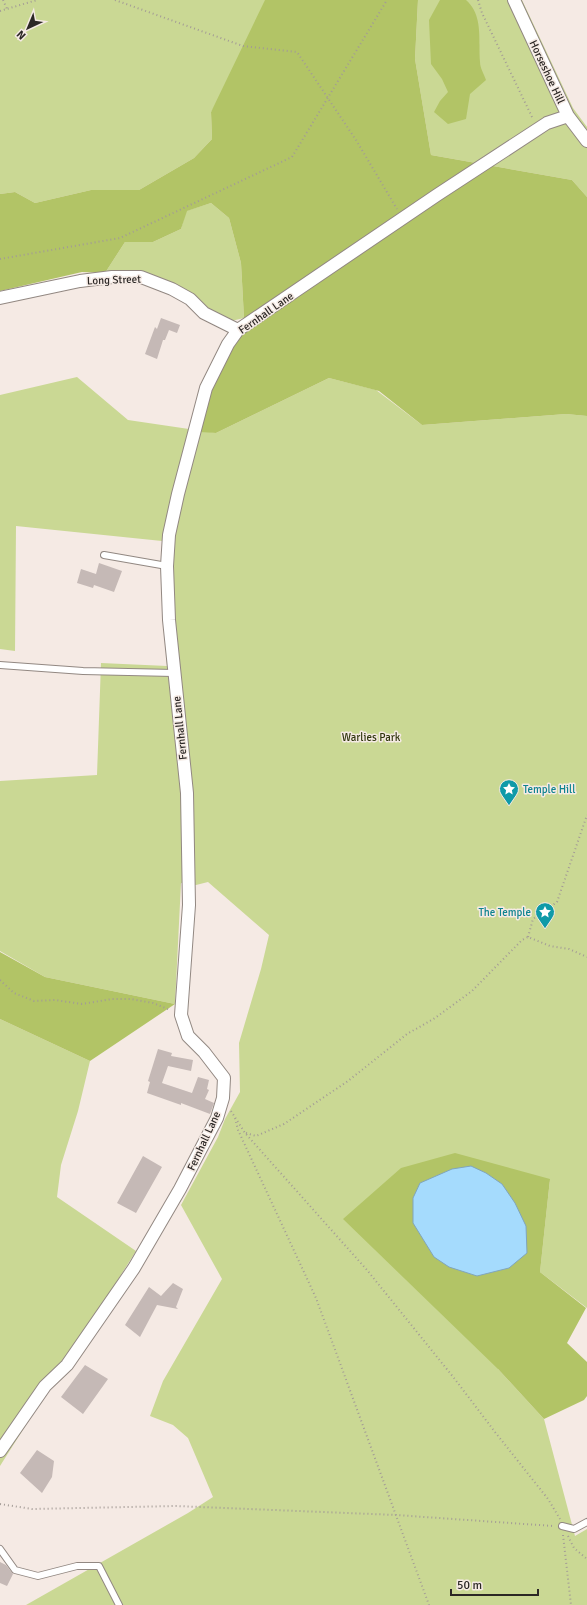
<svg xmlns="http://www.w3.org/2000/svg" width="587" height="1605" font-family="Signika,sans-serif">
	<style>
		.green { fill: #cad894 }
		.forest { fill: #b2c466 }
		.water { fill: #a5dbfd; stroke: #80a5bc }
		.building { fill: #c5b9b6 }
		.lines { fill: none; stroke-linecap: round; stroke-linejoin: round }
		.service-casing { stroke: #928882; stroke-width: 8 }
		.minor-casing { stroke: #928882; stroke-width: 14 }
		.path { stroke: #a39b96; stroke-width: 2; stroke-dasharray: 1 3; stroke-linecap: butt }
		.service { stroke: #fff; stroke-width: 6 }
		.minor { stroke: #fff; stroke-width: 12 }
		.labels { text-anchor: middle; dominant-baseline: central; stroke-width: 3; stroke-linejoin: round; paint-order: stroke }
		.street-label { font-size: 11px; fill: #2b2725; stroke: #f5eae4 }
		.park-label { font-size: 11px; fill: #30360e; stroke: #f5eae4 }
		.culture-label { font-size: 11px; fill: #0d838f; stroke: #f5eae4; text-anchor: start }
	</style>
	<rect width="100%" height="100%" fill="#f5eae4"/>
	<!-- green -->
	<path class="green" d="M0 0H282L211 112 212 139 194 158 139 190H91L35 203 15 192 0 194Z
		M418 0H522L573 108 587 127V197L572 180 431 155 415 59Z
		M211 203 229 218 241 263 244 318 227 322 208 310 192 293 175 284 140 273H105L125 242H153L181 229 186 211Z
		M77 377 128 420 216 433 329 378 376 390 422 425 566 414 587 416V1308L540 1272 550 1179 498 1369 544 1419 575 1536 587 1529V1605H26L188 1513 213 1497 188 1438 173 1425 150 1416 163 1381 222 1279 181 1205 218 1137 225 1119 240 1092 239 1043 261 969 269 935 208 882 196 885 181 883 175 1004 45 977 0 951V781L97 775 101 663 167 666 163 612 162 541 16 526 15 651 0 649V395Z
		M0 1019 90 1061 78 1111 61 1165 57 1197 136 1251 0 1466Z"/>
	<!-- forest -->
	<path class="forest" d="M265 0H418L415 59 431 155 572 180 587 197V416L566 414 422 425 379 391 329 378 216 433 200 432 210 390 240 334 244 318 241 263 229 218 211 203 187 211 181 229 153 242H125L105 273 82 272 0 291V194L15 192 35 203 91 190H139L194 158 212 139 211 112Z
		M440 0H466C484 16 478 41 480 62 480 68 484 74 486 80L470 94 466 119 448 124 434 112 440 101 448 92 442 79 431 64 429 20Z
		M0 952 45 977 175 1004 90 1061 0 1019Z
		M455 1153 550 1179 540 1272 586 1308 567 1343 587 1362V1396L584 1400 544 1419 498 1369 343 1219 401 1168Z"/>
	<!-- water -->
	<path class="water" d="M471 1166 486 1173 502 1184 515 1203 526 1226 527 1253 509 1268 477 1276 449 1267 434 1257 413 1223V1198L420 1183 452 1169Z"/>
	<!-- building -->
	<path class="building" d="M161 318 180 325 177 333 169 330 165 340H163L157 359 145 354 155 327 157 329Z
		M99 563 122 571 114 592 94 585 93 588 77 583 81 569 96 574Z
		M158 1049 172 1053 171 1056 193 1060 191 1071 168 1066 162 1083 192 1093 198 1077 209 1080 207 1089 209 1090 205 1099 214 1103 210 1114 181 1103V1105L147 1093 150 1082 148 1081Z
		M143 1156 162 1167 136 1213 117 1203Z
		M173 1283 183 1289 176 1307 178 1309 157 1305 140 1337 125 1325 149 1287 161 1296Z
		M85 1365 108 1379 83 1414 61 1397Z
		M37 1450 54 1461 52 1477 42 1493 20 1473Z
		M0 1562 6 1565 13 1574 7 1586 0 1583Z"/>
	<g class="lines">
		<!-- service casing -->
		<g class="service-casing">
			<path id="service" d="M104 555 167 566
				M0 665 83 671 174 673
				M562 1526 574 1529 587 1522
				M0 1549 15 1570 38 1576 77 1566H99L119 1605"/>
		</g>
		<!-- minor casing -->
		<g class="minor-casing">
			<path id="minor" d="M514 0 568 116 587 141
				M0 298 80 281 112 277H141L172 289 190 299 204 313 238 330
				M0 1451 45 1386 67 1365 134 1268 180 1189 217 1118 223 1098 224 1078 204 1052 188 1036 181 1015 189 905 187 793 169 620 167 566 169 535 178 494 206 388 228 344 238 330 437 195 547 123 568 116"/>
		</g>
		<!-- path -->
		<path class="path" d="M3 0 7 9
			M115 0 243 46 297 52 356 140 397 209
			M478 0 482 13 533 119
			M0 11 37 0
			M0 259 120 238 292 157 387 0
			M528 937 533 919 557 902 587 815
			M0 980 14 993 34 1001 55 1000 82 1004 112 999H131L153 1003 170 1010
			M231 1111 245 1133 367 1270 454 1378 495 1432 548 1499 560 1519
			M235 1118 238 1130 316 1298 429 1605
			M246 1133 256 1136 284 1124 348 1081 407 1034 435 1018 472 991 522 940 528 937 550 946 569 949 587 957
			M0 1504 32 1509 176 1506 396 1515 553 1526
			M563 1535 571 1605
			M568 1536 574 1548 587 1559"/>
		<!-- service -->
		<use href="#service" class="service"/>
		<!-- minor -->
		<use href="#minor" class="minor"/>
	</g>
	<!-- icons -->
	<defs>
		<g id="sight-pin" transform="scale(1)"><path d="M0 17L-7.5 6A9.5 9.5 0 1 1 7.5 6Z" fill="#0f9aa8" stroke="#f5eae4"/><path d="M0-6L1.8-2.2L6-1.7L2.9 1.2L3.7 5.4L0 3.3L-3.7 5.4L-2.9 1.2L-6-1.7L-1.8-2.2Z" fill="#fff"/></g>
	</defs>
	<g fill-rule="evenodd">
		<use href="#sight-pin" x="509" y="789"/>
		<use href="#sight-pin" x="545" y="912"/>
	</g>
	<g class="labels">
		<!-- street labels -->
		<g class="street-label">
			<text transform="translate(547 72) rotate(65)">Horseshoe Hill</text>
			<text transform="translate(114 280) rotate(-2)">Long Street</text>
			<text transform="translate(266 313) rotate(-35)">Fernhall Lane</text>
			<text transform="translate(180 728) rotate(-96)">Fernhall Lane</text>
			<text transform="translate(204 1141) rotate(-65)">Fernhall Lane</text>
		</g>
		<!-- park labels -->
		<g class="park-label">
			<text x="371" y="737">Warlies Park</text>
		</g>
		<!-- culture labels -->
		<g class="culture-label">
			<text x="523" y="789">Temple Hill</text>
			<text x="531" y="912" text-anchor="end">The Temple</text>
		</g>
	</g>
	<!-- north arrow -->
	<g transform="translate(28 28) rotate(224)" stroke="#f5eae4" stroke-width="3" paint-order="stroke">
	<path d="M0-3L7 15L0 10L-7 15Z" fill="#2b2725"/>
	<text y="-6" font-size="11" font-weight="bold" text-anchor="middle" fill="#2b2725">N</text>
	</g>
	<!-- scale -->
	<path d="M451 1589v6h87v-6" fill="none" stroke="#2b2725" stroke-width="2"/>
	<text x="457" y="1589" font-size="12" fill="#2b2725" stroke="#f5eae4" stroke-width="3" paint-order="stroke">50 m</text>
</svg>
